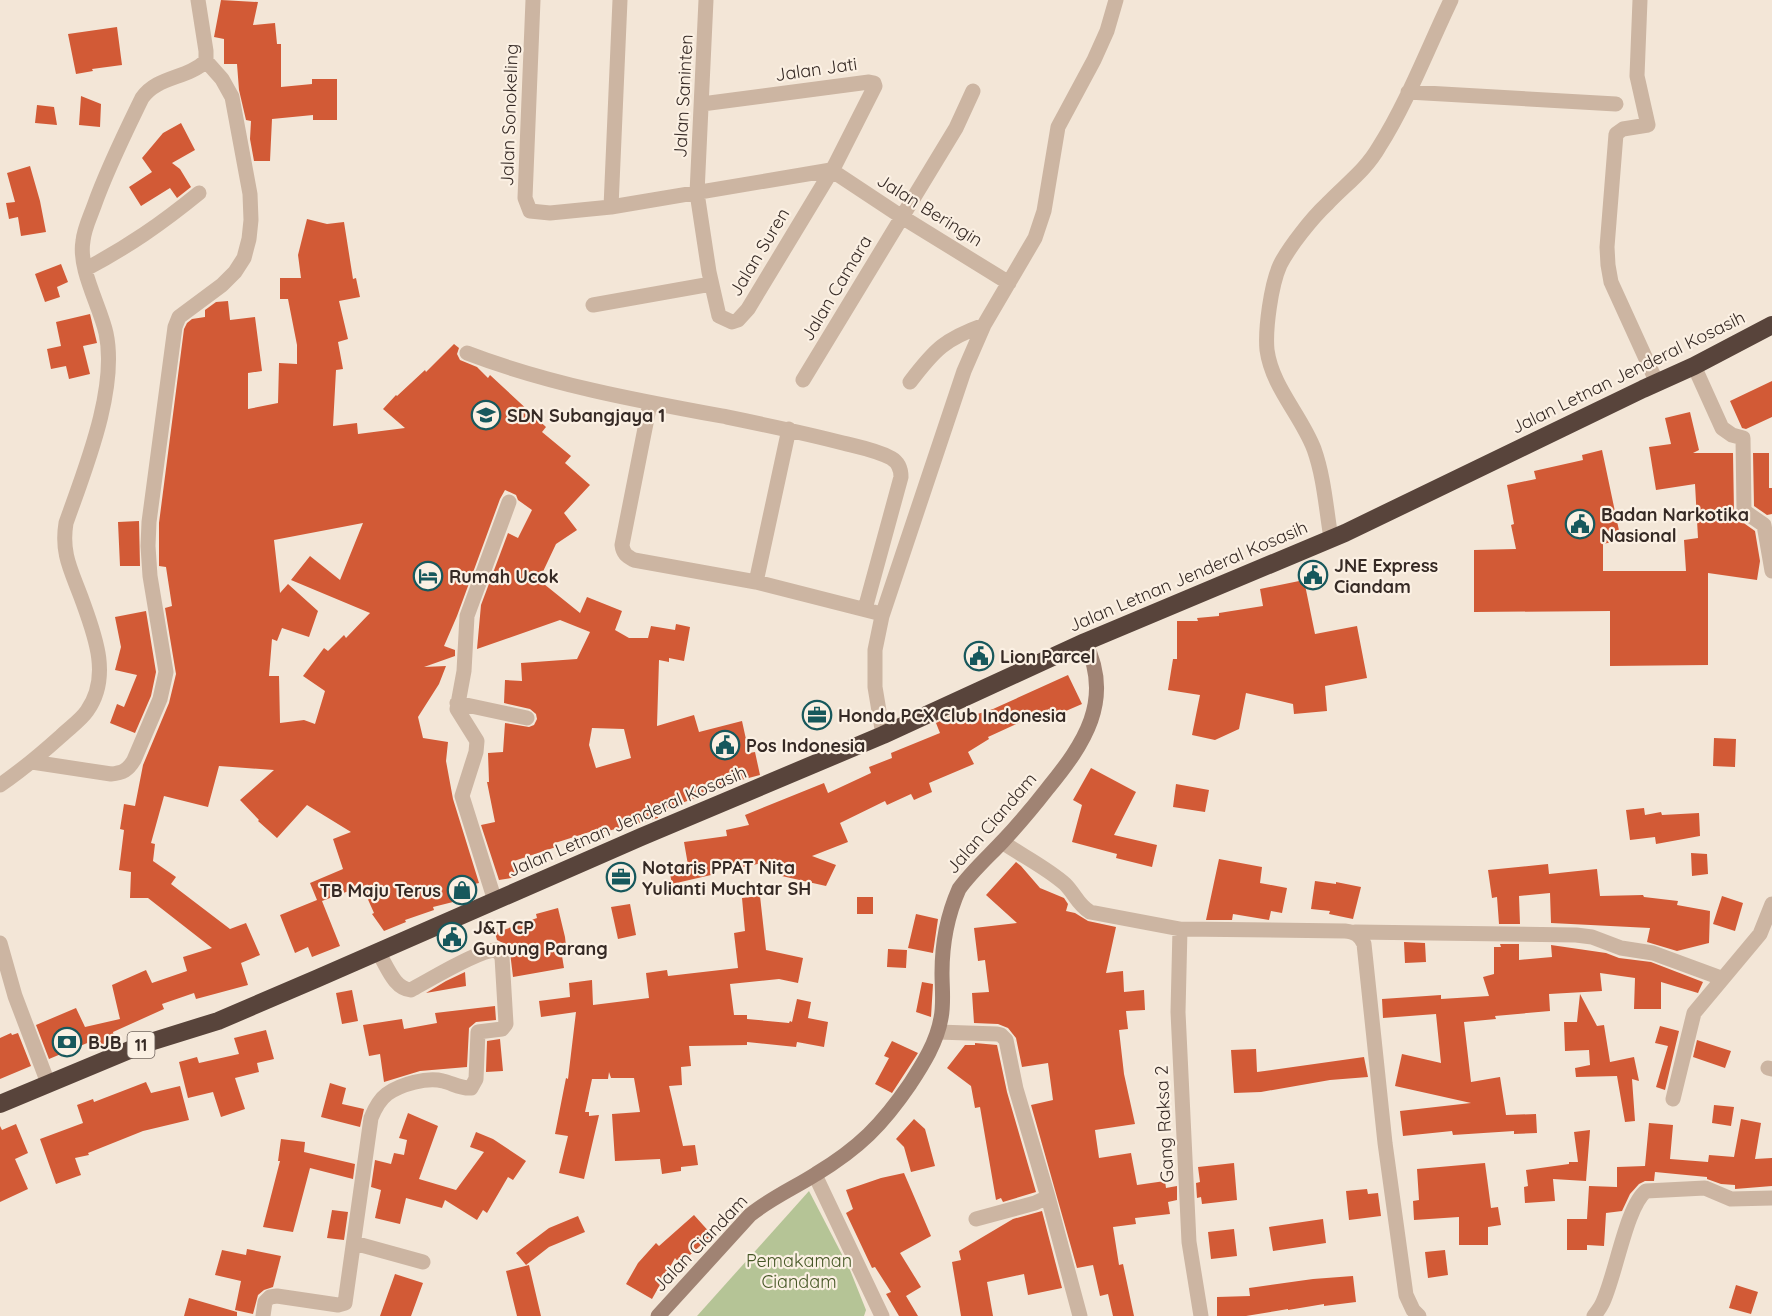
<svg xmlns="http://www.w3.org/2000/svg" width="1772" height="1316" font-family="Quicksand,sans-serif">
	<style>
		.green { fill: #b5c496 }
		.building { fill: #d25a36; fill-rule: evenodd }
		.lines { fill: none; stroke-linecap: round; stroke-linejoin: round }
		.street { stroke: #ccb5a2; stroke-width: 15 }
		.secondary { stroke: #a08373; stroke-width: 15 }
		.highway { stroke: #58443b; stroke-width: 18 }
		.labels { text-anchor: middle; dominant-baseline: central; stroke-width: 4.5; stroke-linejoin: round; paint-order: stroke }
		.shield { fill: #fbf0e3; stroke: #71655e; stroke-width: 1.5 }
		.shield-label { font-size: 16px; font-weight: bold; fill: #362a25 }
		.street-label { font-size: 18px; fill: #362a25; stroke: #fbf0e3 }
		.poi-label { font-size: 18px; font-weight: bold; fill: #362a25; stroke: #fbf0e3; text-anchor: start }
		.park-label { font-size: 18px; fill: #465726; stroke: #fbf0e3 }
	</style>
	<rect width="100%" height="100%" fill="#f3e6d7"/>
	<!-- green -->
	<path class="green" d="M809 1191 850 1270 866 1310 864 1316H697Z"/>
	<!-- building -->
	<path class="building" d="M221 0 258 2 253 25 275 23 277 44H281V87L312 84V79H337V120H313V115L272 119 270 161H254L250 139 251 121 246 120 239 90 237 64H224V39L214 37Z
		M117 27 122 65 92 69 93 71 76 74 68 34Z
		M81 96 101 104 100 127 79 125Z
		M37 105 54 107 57 125 35 123Z
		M181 123 195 150 172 163 180 169 191 187 177 198 170 188 141 206 129 187 152 172 142 158 163 133Z
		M30 166 40 201 46 232 21 236 18 217 9 219 6 203 15 202 7 173Z
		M307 219 327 224 344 222 353 279 356 278 360 297 339 301 348 339 338 342 343 369 336 370 333 426 357 423 358 434 405 428 383 409 396 395 397 396 425 370 426 372 454 344 459 348 457 354 460 360 477 367 488 378 490 375 546 427 542 432 571 456 565 463 590 485 564 513 577 530 556 544 539 580 580 613 587 597 622 611 615 630 629 638H648L651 626 675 630 676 624 690 627 684 661 669 658V662L659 660 657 726 694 715 699 732 742 721 749 753 755 752 760 775 718 786 719 789 658 812V818L600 833 599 829 555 843 556 847 514 861 517 877 499 880 481 825 495 822 487 782H489L488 753 503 752 505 723 529 727 534 725 537 719 536 714 530 709 504 703 505 680 522 681 521 663 577 659 590 632 560 620 477 649 481 605 508 533 518 538 532 510 518 500 516 495 505 490 500 499 457 616 444 646 455 650V656L424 667 446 666 439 684 418 717 423 738 448 742 446 761 453 799 479 883 466 886 469 898 433 907 434 910 405 920 406 922 384 931 372 914 374 913 362 886 322 901 340 946 312 957 308 947 295 953 280 915 317 900 310 883 343 869 333 839 351 832 307 805 277 838 258 821 259 820 240 800 274 770 219 766 208 807 164 796 151 843 155 844 153 861 176 877 171 884 230 929 246 923 260 955 241 963 248 985 196 999 194 993 162 1004 164 1009 113 1032 115 1041 94 1047 92 1041 49 1059 36 1025 76 1008 85 1027 120 1019 112 985 146 970 152 983 187 971 183 957 212 948 148 898H130L131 872 119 870 124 830 120 829 124 804 135 806 143 765 169 703 176 674 165 608 172 606 166 567 159 566V523L184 329 187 323 192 319 205 317V310L216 302 228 301 230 320 255 317 262 371 248 373V409L278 403 279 363 297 364V345L288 299H280V278H301L298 255ZM363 523 340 580 310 556 291 580 370 613 346 638 344 635 328 651 324 648 303 676 325 691 315 724 304 720 280 723 279 676H269L272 639 277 641 282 628 309 637 318 611 288 584 280 593 274 540ZM592 728 624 729 631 758 596 768 589 745Z
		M61 264 68 282 57 287 60 297 45 302 35 274Z
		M90 314 97 343 83 346 90 374 69 379 66 366 51 369 47 349 61 346 56 322Z
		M1772 381V417L1746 429 1742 428 1730 401Z
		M1690 412 1699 450 1693 453H1733L1734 512 1738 519 1755 531 1760 561 1757 580 1708 573V665L1610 666V611L1474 612V550L1516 549 1511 525 1514 524 1507 485 1536 479 1534 471 1583 460 1582 455 1602 450 1621 540 1603 544V571H1686L1684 540 1698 538 1695 484 1656 490 1649 447 1671 444 1665 418Z
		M1753 453H1769V488H1772V514L1767 515 1754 506Z
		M139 521 140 566H120L118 522Z
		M1304 580 1315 634 1357 626 1367 678 1325 686 1327 711 1294 714 1293 704 1246 693 1239 729 1215 740 1192 735 1200 695 1168 690 1173 659H1177V621H1198L1197 618 1219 616V613L1263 606 1260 589Z
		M146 611 156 672 151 696 135 733 110 723 117 704 124 707 137 675 115 670 121 647 115 617Z
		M1068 675 1082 704 1052 717 1049 709 988 737 989 739 968 752 974 764 929 783 932 792 914 800 911 794 887 805 885 801 840 823 848 842 812 856 836 865 826 886 764 872 762 863 744 867 717 861 711 875 672 884 669 869 688 865 684 842 727 836 726 830 749 825 745 815 824 783 828 793 871 773 869 767 892 758 891 753 940 733 936 723 957 713 959 720 993 709Z
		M1714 738 1736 739 1735 767 1713 766Z
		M1091 768 1136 792 1114 835 1157 845 1152 867 1116 858 1117 854 1072 842 1082 805 1073 800Z
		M1176 784 1209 790 1205 812 1173 807Z
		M1644 808 1645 815 1661 812 1662 815 1699 813 1700 836 1656 844 1655 837 1630 840 1626 810Z
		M1691 853 1707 854 1708 874 1692 876Z
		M1219 859 1262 867 1260 883 1287 888 1282 913 1271 911 1269 920 1233 914 1232 920H1206Z
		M1016 862 1021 866 1040 888 1064 898 1068 904 1066 911 1075 913 1088 921 1116 927 1106 973 1123 971 1124 992 1144 990 1145 1010 1126 1011 1128 1029 1119 1030 1124 1074 1135 1124 1095 1130 1099 1158 1131 1153 1137 1185 1165 1181 1166 1188 1177 1186V1200L1168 1202 1170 1214 1135 1218 1136 1224 1113 1227 1119 1265 1123 1264 1134 1316H1113L1108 1294 1100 1296 1093 1265 1077 1268 1031 1105 1053 1100 1048 1063 1022 1067 1016 1038 1008 1028 998 1024 974 1023 972 993 989 992 985 960 978 961 974 928 1017 923 986 895Z
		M1548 864 1549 874 1597 869 1600 896 1643 895 1644 897 1678 901 1677 905 1710 911 1709 943 1677 951 1647 942 1650 928 1551 923 1550 893 1519 896 1520 924H1499L1497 897 1492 898 1488 870Z
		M1315 881 1336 884V882L1361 887 1353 919 1329 914 1330 911 1311 909Z
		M760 896 766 950 803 958 798 983 779 979 730 984 734 1015H747V1019L789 1023 790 1021 792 1022 797 999 811 1002 808 1018 828 1022 824 1047 797 1042 796 1047 747 1042V1045L689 1046 691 1066 681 1067 682 1085 669 1086 683 1146 695 1145 698 1165 681 1167V1171L662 1174 660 1159 615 1161 612 1114 640 1112 634 1078H611L609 1072 608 1079H592L585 1112H589V1116L599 1115 584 1179 559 1173 568 1136 555 1134 566 1078 568 1079 576 1012 541 1017 539 1001 570 997 569 983 592 980 593 1005 649 998 646 973 667 970 668 976 738 968 734 933 745 931 742 898Z
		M1722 896 1743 903 1735 931 1713 924Z
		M857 897H873V914H857Z
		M630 904 636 935 618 939 611 907Z
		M558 908 565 937 567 955 562 956 564 968 513 977 510 952 505 944 497 940 495 933 537 918 536 914Z
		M916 914 938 919 933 953 908 948Z
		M1404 942 1425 943 1426 962 1405 963Z
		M1500 944H1519V960L1552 957 1551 945 1606 953 1619 958 1651 962 1703 982 1698 993 1661 982V1009H1634L1635 978 1600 973 1602 991 1549 994 1550 1011 1495 1016 1496 1019 1464 1022 1471 1082 1500 1077 1506 1115 1536 1114 1537 1133 1514 1134V1131L1453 1135 1452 1131 1403 1136 1400 1111 1471 1103 1395 1086 1402 1054 1441 1063 1436 1014 1383 1018 1382 999 1441 995V999L1489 996 1483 977 1494 974V947H1501Z
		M888 949 907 950 906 968 887 967Z
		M465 972 466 986 426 993 446 981Z
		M922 982 933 984 931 1017 916 1012Z
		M352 990 358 1021 342 1024 336 993Z
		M1580 994 1597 1026 1604 1025 1610 1062 1634 1057 1639 1081 1632 1079 1635 1121 1625 1122 1617 1076 1576 1077 1575 1068 1590 1065 1589 1050 1565 1051 1564 1022H1577Z
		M495 1006 496 1020 476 1022 469 1028 467 1067 420 1071 384 1082 380 1054 369 1056 363 1025 402 1019 404 1029 437 1023 435 1013Z
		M1660 1026 1679 1031 1665 1090 1656 1087 1668 1046 1655 1043Z
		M266 1030 274 1059 257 1063 259 1072 235 1078 245 1109 221 1117 213 1092 188 1098 179 1062 197 1057 199 1063 239 1054 234 1038Z
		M11 1033 12 1035 18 1033 31 1066 0 1079V1038Z
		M500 1039 503 1071 486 1072 487 1041Z
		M1697 1040 1731 1051 1725 1068 1693 1057Z
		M892 1041 918 1053 892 1093 875 1084 889 1058 884 1056Z
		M975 1043 997 1045 1007 1092 1036 1192 1003 1202 1001 1198 996 1200 980 1107 975 1108 971 1086 947 1068 965 1045H975Z
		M1256 1049 1257 1072 1364 1057 1368 1077 1330 1080 1261 1092 1234 1093 1231 1050Z
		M146 1082 151 1093 180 1086 189 1120 143 1131 88 1153 89 1155 75 1158 81 1175 56 1184 40 1139 83 1123 77 1105 93 1099 94 1102Z
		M330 1083 346 1088 342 1104 364 1109 360 1127 321 1117Z
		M1714 1105 1734 1107 1731 1126 1712 1123Z
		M408 1113 438 1126 419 1179 456 1190 484 1152 470 1147 476 1132 493 1139 526 1161 513 1180 508 1177 487 1213 483 1210 477 1220 445 1200 442 1208 406 1198 400 1224 375 1218 381 1190 371 1187 375 1160 391 1164 394 1153 404 1155 407 1140 399 1138Z
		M914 1119 925 1129 935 1166 911 1172 904 1147 896 1139Z
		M1741 1119 1761 1123 1755 1159 1772 1158V1186L1735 1189V1185L1721 1184 1707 1179V1177L1655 1172 1654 1181H1645L1639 1184 1630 1194 1622 1211 1606 1213 1604 1246 1587 1245V1250H1567V1219H1587L1589 1186 1617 1187V1167L1645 1166 1649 1123 1673 1125 1670 1159 1708 1162 1709 1155 1734 1157Z
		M16 1124 28 1153 15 1159 28 1189 0 1202V1126L2 1130Z
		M1590 1130 1586 1181 1553 1179 1555 1201 1525 1203 1524 1187 1528 1186 1526 1170 1569 1164V1162H1578L1574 1132Z
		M281 1139 305 1142 304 1152 355 1164 353 1179 310 1168 293 1232 263 1227 280 1161H278Z
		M1234 1163 1237 1200 1202 1204 1201 1197 1197 1198 1196 1183 1200 1182 1198 1167Z
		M1485 1163 1491 1208 1498 1207 1501 1225 1488 1227V1245H1459V1217L1414 1220 1413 1201 1419 1200 1417 1169Z
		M904 1173 931 1236 900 1253 921 1287 906 1296 918 1316H899L886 1294 891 1292 875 1267 872 1268 846 1213 853 1209 846 1190 881 1178Z
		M1367 1189 1368 1194 1378 1193 1381 1216 1349 1220 1346 1191Z
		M332 1210 348 1212 344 1240 327 1238Z
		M1042 1211 1062 1288 1028 1295 1024 1274 987 1282 993 1316H961L952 1262 961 1260 959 1251 1013 1219Z
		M694 1215 712 1235 680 1264 675 1258 652 1299 626 1284 638 1263 656 1243 659 1246Z
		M578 1216 585 1232 549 1247 526 1265 516 1253 549 1228Z
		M1323 1219 1326 1243 1273 1251 1269 1227Z
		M1234 1229 1237 1256 1211 1259 1208 1232Z
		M247 1249 281 1256 273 1287 264 1290 258 1295 253 1314 235 1310 241 1281 215 1275 222 1250 246 1255Z
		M1445 1250 1448 1275 1428 1278 1425 1252Z
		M529 1265 541 1316H517L506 1271Z
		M395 1274 423 1283 411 1316H380Z
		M1353 1276 1356 1302 1324 1306V1304L1288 1310V1309L1246 1316H1217V1297L1250 1296 1249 1288 1313 1279Z
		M1736 1285 1758 1292 1751 1314 1729 1308Z
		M189 1298 237 1312V1316H184Z"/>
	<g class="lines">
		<!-- street -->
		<path class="street" d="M533 0 525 198 530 211 550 213 611 207 831 170
			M1640 0 1637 76 1648 125 1623 129 1616 134 1607 247 1608 265 1611 282 1657 383
			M1408 92 1616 104
			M702 104 869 82 874 83 875 86 835 165 748 309 738 320 732 322 719 316 709 272 697 193 706 0
			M831 170 902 217 1009 283
			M611 207 620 0
			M86 269C129 246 161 224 199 193
			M593 305 711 284
			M467 353C551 385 640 401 727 417 766 425 805 433 843 443 859 447 876 450 891 458 898 462 901 469 901 477L865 609
			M1694 366 1722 428 1732 435 1743 438 1744 511 1764 525 1772 571
			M803 380 956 128 973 91
			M910 382C935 349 945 339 984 325
			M650 403 622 545C623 554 627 556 634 560L756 582 874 612
			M1331 538C1326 508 1324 477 1314 449 1301 415 1272 387 1267 350 1265 329 1271 285 1280 265 1289 247 1312 218 1327 204 1345 185 1366 170 1379 147 1407 103 1428 48 1451 0
			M756 582 789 429
			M457 703 527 718
			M883 735 875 687V650L882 616 964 371 984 325 1035 238 1044 211 1058 127 1094 60 1107 31 1116 0
			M32 762 111 774C123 773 128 770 134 760L160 699 166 672 150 576 148 546 149 522 175 327 179 317 222 285 235 272 244 258 249 239 251 220 250 194 232 97 222 79 206 61
			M0 785C22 770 41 754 61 736 69 728 80 721 87 711 112 676 94 633 81 597 71 570 61 553 66 523 85 469 118 389 106 333 100 306 78 269 83 241 84 229 90 217 94 206 107 169 125 133 142 98 157 76 187 79 206 61V51L198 0
			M1002 842C1023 856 1047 868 1065 884 1075 894 1078 905 1090 912L1180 929 1345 931C1355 932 1360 935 1364 944L1385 1143 1406 1295 1413 1310 1419 1316
			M495 901 462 796 476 752 477 741 457 709 464 671 467 616 509 502
			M1180 929 1178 1012 1189 1242 1201 1316
			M1355 932 1576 935 1592 937 1621 948 1653 953 1721 978
			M0 943 15 996 48 1083
			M938 1032 997 1034 1001 1035 1006 1040 1016 1089 1048 1197 1035 1203 976 1219
			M1768 1068 1772 1069
			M1673 1099 1694 1013 1760 934 1772 904
			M815 1175 882 1316
			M1048 1197 1080 1316
			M354 1243 423 1262
			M263 1316 265 1302 270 1297 277 1296 338 1305 345 1303 371 1118C375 1108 379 1100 387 1094 401 1084 427 1077 443 1081 452 1083 461 1089 471 1088L476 1079 478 1032 502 1029 506 1024 502 957 497 950C480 949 429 980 411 990 394 989 387 966 378 952
			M1594 1316C1597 1312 1600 1308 1602 1304 1615 1279 1626 1206 1646 1191L1705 1188 1731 1199 1772 1198"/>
		<!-- secondary -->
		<path class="secondary" d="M658 1316 750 1215C771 1198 794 1188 816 1174 859 1148 882 1125 910 1084 923 1064 937 1042 941 1018 944 1004 942 988 942 973 942 943 947 916 959 889 972 871 988 857 1003 841 1019 824 1034 806 1048 788 1084 744 1114 700 1085 642"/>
		<!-- highway -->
		<path class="highway" d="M0 1104 144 1044 218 1021 316 979 641 837 883 735 1085 642 1345 533 1643 389 1694 366 1772 325"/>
	</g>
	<!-- icons -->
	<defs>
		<g id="school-ring" transform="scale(1.5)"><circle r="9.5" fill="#fbf0e3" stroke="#17585c" stroke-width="1.5"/><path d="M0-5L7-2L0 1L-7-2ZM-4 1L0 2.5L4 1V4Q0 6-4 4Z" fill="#17585c"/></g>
		<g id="civic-ring" transform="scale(1.5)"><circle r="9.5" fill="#fbf0e3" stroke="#17585c" stroke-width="1.5"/><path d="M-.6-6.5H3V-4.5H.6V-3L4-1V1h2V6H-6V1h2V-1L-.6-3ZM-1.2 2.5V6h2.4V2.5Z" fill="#17585c"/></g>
		<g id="hotel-ring" transform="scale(1.5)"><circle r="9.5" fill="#fbf0e3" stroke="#17585c" stroke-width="1.5"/><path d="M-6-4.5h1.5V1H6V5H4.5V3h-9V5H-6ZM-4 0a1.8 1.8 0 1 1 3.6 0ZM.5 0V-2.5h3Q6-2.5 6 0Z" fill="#17585c"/></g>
		<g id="office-ring" transform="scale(1.5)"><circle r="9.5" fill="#fbf0e3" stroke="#17585c" stroke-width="1.5"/><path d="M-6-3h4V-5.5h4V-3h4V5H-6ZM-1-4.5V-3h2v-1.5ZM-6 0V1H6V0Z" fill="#17585c"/></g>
		<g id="shop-ring" transform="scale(1.5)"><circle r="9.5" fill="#fbf0e3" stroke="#17585c" stroke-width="1.5"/><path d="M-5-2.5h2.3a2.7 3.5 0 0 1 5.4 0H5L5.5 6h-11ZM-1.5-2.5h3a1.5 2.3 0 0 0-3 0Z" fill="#17585c"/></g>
		<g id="bank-ring" transform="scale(1.5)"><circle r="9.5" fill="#fbf0e3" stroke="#17585c" stroke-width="1.5"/><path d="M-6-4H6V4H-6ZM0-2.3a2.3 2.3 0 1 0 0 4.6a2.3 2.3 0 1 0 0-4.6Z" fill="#17585c"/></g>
	</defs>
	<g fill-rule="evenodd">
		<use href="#school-ring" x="486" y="415"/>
		<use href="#civic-ring" x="1580" y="524"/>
		<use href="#civic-ring" x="1313" y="575"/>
		<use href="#hotel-ring" x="428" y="576"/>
		<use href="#civic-ring" x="979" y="656"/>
		<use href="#office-ring" x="817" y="715"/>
		<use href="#civic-ring" x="725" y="745"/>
		<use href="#office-ring" x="621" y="877"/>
		<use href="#shop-ring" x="462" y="890"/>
		<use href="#civic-ring" x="452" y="937"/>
		<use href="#bank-ring" x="67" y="1042"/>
	</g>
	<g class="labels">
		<!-- shield labels -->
		<rect class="shield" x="127.5" y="1032" width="27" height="26" rx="4.5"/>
		<g class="shield-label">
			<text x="141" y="1045">11</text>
		</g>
		<!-- street labels -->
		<g class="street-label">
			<text transform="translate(816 69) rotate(-8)">Jalan Jati</text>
			<text transform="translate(683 96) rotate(-87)">Jalan Saninten</text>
			<text transform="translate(509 115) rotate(-88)">Jalan Sonokeling</text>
			<text transform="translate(930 210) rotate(32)">Jalan Beringin</text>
			<text transform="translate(759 252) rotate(-59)">Jalan Suren</text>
			<text transform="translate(836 288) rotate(-59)">Jalan Camara</text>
			<text transform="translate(1628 372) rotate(-26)">Jalan Letnan Jenderal Kosasih</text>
			<text transform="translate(1188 576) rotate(-23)">Jalan Letnan Jenderal Kosasih</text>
			<text transform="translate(627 821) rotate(-23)">Jalan Letnan Jenderal Kosasih</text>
			<text transform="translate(991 823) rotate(-49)">Jalan Ciandam</text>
			<text transform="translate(1164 1124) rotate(-93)">Gang Raksa 2</text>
			<text transform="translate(700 1243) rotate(-46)">Jalan Ciandam</text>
		</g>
		<!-- poi labels -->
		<g class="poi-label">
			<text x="507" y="415">SDN Subangjaya 1</text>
			<text x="1601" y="514">Badan Narkotika<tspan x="1601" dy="21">Nasional</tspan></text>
			<text x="1334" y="565">JNE Express<tspan x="1334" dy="21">Ciandam</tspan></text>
			<text x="449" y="576">Rumah Ucok</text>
			<text x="1000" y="656">Lion Parcel</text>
			<text x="838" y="715">Honda PCX Club Indonesia</text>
			<text x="746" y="745">Pos Indonesia</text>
			<text x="642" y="867">Notaris PPAT Nita<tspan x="642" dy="21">Yulianti Muchtar SH</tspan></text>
			<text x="441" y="890" text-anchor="end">TB Maju Terus</text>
			<text x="473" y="927">J&amp;T CP<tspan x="473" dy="21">Gunung Parang</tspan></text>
			<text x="88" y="1042">BJB</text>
		</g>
		<!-- park labels -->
		<g class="park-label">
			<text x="799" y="1260">Pemakaman<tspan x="799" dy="21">Ciandam</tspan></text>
		</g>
	</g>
</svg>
